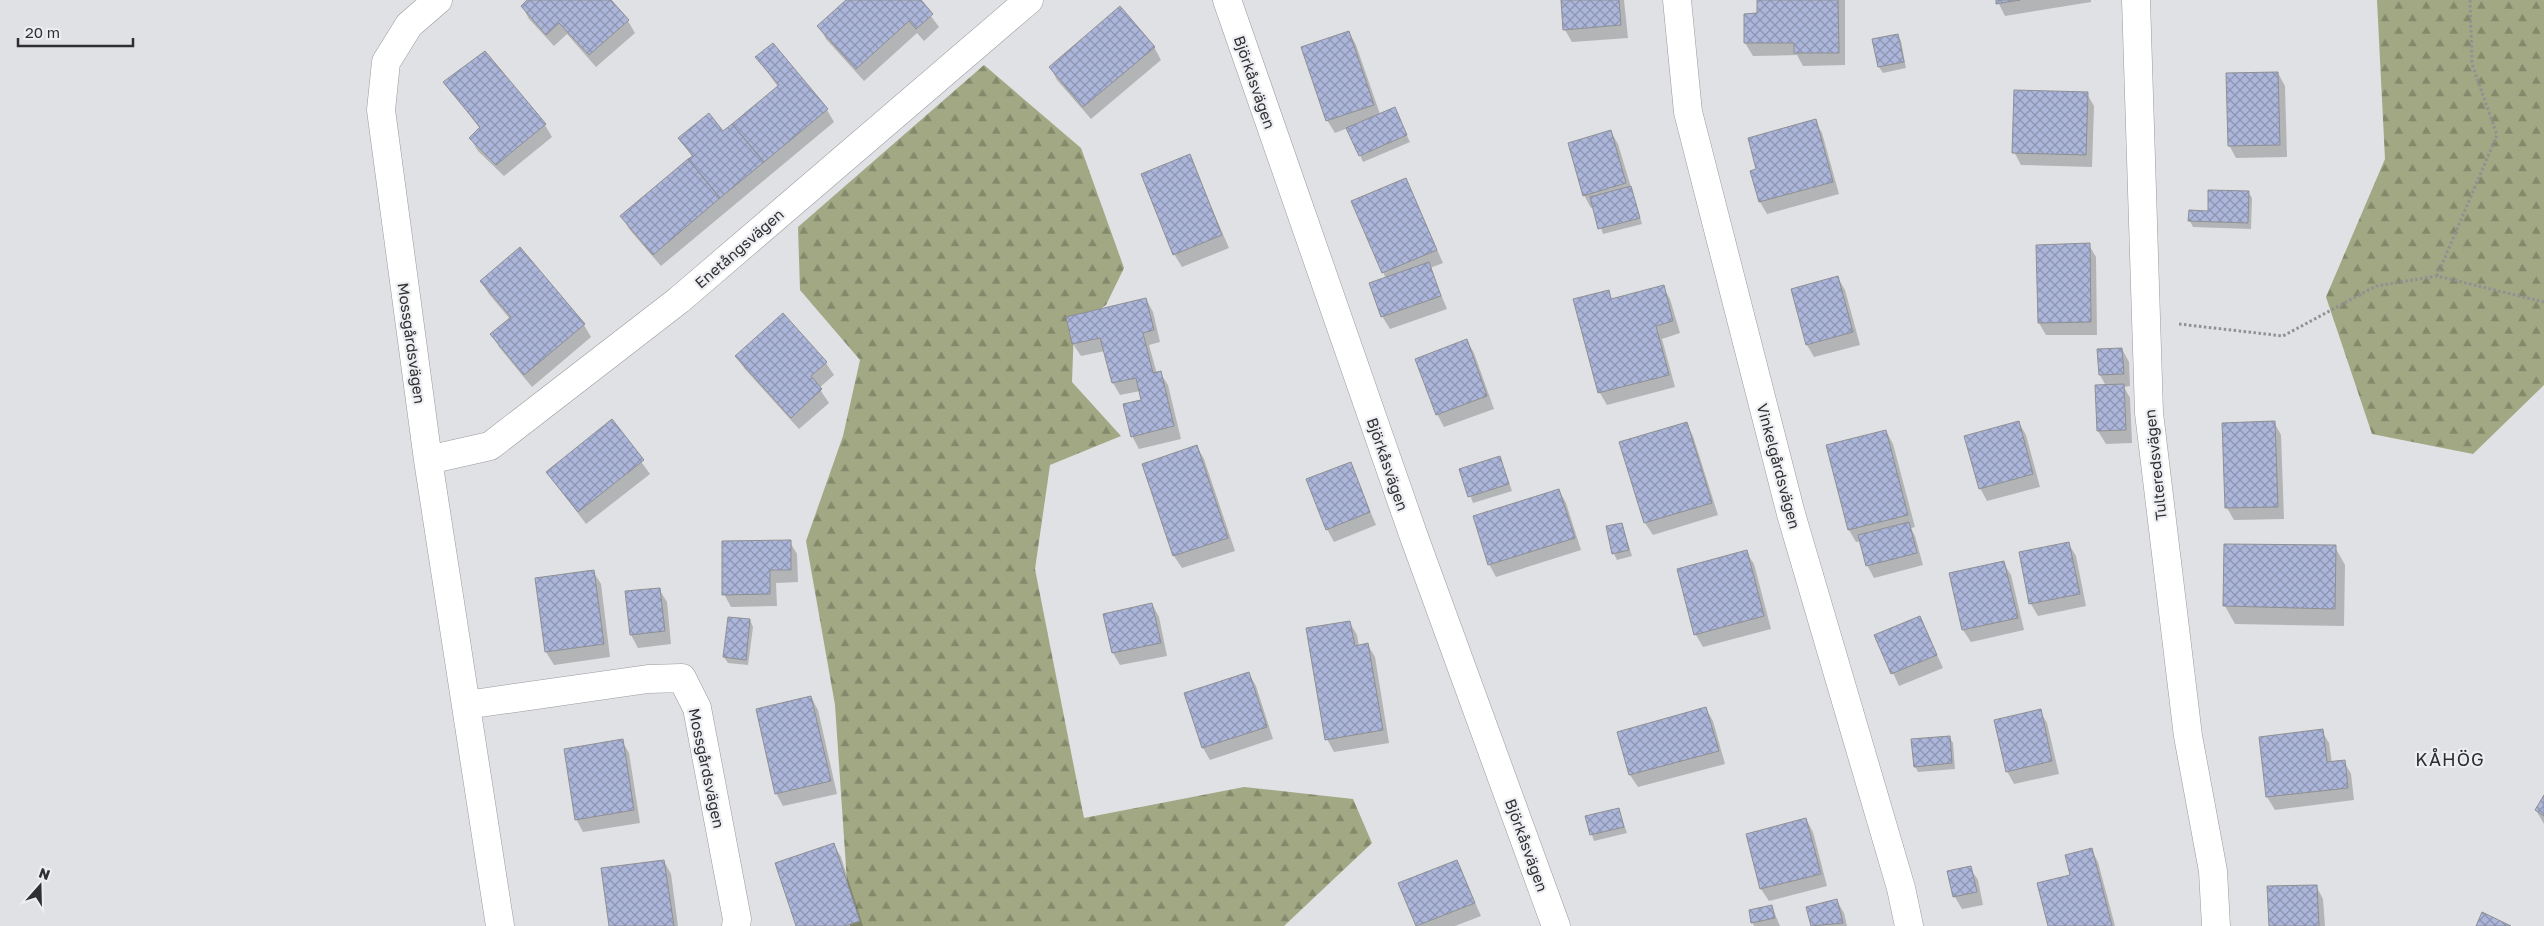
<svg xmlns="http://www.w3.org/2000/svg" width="2544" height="926" font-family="'Golos Text',sans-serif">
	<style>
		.forest { fill: url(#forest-firs) }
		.shadow { fill: #0003 }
		.building { fill: url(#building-cross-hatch); stroke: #8f9093 }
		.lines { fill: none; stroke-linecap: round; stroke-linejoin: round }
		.street-casing { stroke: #999a9e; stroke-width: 29 }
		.path { stroke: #909193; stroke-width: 3; stroke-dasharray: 2.5 2.5; stroke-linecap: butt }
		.street { stroke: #fff; stroke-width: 28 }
		.labels { text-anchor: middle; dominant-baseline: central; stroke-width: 4.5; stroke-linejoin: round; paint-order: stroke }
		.street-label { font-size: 15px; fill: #2f2f31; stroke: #edeef2 }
		.quarter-label { font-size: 18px; letter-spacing: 1px; fill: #2f2f31; stroke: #edeef2 }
	</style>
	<defs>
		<pattern id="forest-firs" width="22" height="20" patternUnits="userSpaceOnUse" patternTransform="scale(1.25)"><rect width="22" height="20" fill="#a1a883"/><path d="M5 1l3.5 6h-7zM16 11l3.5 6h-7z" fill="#84896c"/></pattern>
		<pattern id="building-cross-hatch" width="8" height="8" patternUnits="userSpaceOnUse" patternTransform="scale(1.25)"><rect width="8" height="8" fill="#abb6da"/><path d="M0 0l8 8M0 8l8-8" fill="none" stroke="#8c94b1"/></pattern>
	</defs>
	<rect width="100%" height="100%" fill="#e0e1e4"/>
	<!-- forest -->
	<path class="forest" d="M2377 0H2544V385L2473 454 2372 434 2326 297 2385 159Z
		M984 65 1081 148 1124 268 1106 305 1074 327 1072 382 1121 436 1050 465 1035 569 1084 818 1244 787 1353 799 1372 843 1284 926H850L835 705 806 541 843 436 860 360 800 290 798 227Z"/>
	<!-- shadow -->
	<path class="shadow" d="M529 0H610L628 21 635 33 596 67 567 34 554 46 529 19 522 6Z
		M848 0H919L939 27 924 41 917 33 864 81 826 39 819 26Z
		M1562 0H1624L1628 38 1572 42 1565 30Z
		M1758 0H1845V65L1803 66 1797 55 1753 56 1745 43 1758 14Z
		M1997 0H2091V2L2005 16Z
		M1349 32 1356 45 1380 114H1397L1410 142 1363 162 1348 128 1335 133 1327 120Z
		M1897 35 1901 41 1906 68 1883 73 1879 67 1874 40Z
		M1154 47 1161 60 1091 119 1057 80 1050 67Z
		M484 53 545 125 552 137 504 176 478 151 470 138 480 129 445 82Z
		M757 57 827 110 834 122 661 266 629 229 622 216 693 158 680 138 723 132 778 87Z
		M2278 73 2285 86 2287 157 2236 158 2229 145Z
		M2087 94 2094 106 2092 167 2021 165 2014 152Z
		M1815 121 1822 133 1839 194 1767 214 1760 202 1752 172 1758 170Z
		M1611 132 1618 144 1642 224 1603 234 1594 207 1591 208 1584 195Z
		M1189 156 1229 248 1182 267 1174 254Z
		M1406 179 1443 263 1430 268 1447 309 1390 329 1382 316 1386 279 1383 272Z
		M2248 192 2252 198 2251 229 2193 227 2190 221V211L2209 212Z
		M2089 245 2096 257 2097 335H2046L2039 323Z
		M1838 278 1845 290 1860 345 1814 357 1807 345 1792 290Z
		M482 282 584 325 591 337 532 387 499 347 492 334 510 319 489 294Z
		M1663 287 1670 299 1680 333 1662 339 1675 387 1607 405 1600 393 1575 300 1608 291 1613 300Z
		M1146 299 1153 312 1160 342 1149 345 1157 374 1160 373 1168 385 1181 439 1139 449 1132 436 1143 400 1140 391 1120 395 1113 383 1105 351 1081 356 1073 344 1067 318Z
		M1467 341 1474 353 1494 409 1444 427 1437 414Z
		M2122 349 2129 362 2130 386 2124 387 2130 398 2132 443 2106 444 2098 431 2106 386 2100 375Z
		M737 356 826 363 834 375 819 388 829 403 799 429 744 368Z
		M612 421 650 474 586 524 547 472Z
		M2274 422 2281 435 2284 519 2234 520 2227 508Z
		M1686 423 1693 436 1718 515 1653 535 1645 523 1621 443Z
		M2019 423 2026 435 2040 487 1987 501 1980 488Z
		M1886 431 1893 444 1915 527 1911 528 1915 536 1923 565 1874 578 1867 565 1861 541 1856 542 1849 530 1827 446Z
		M1197 447 1204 459 1235 551 1182 568 1174 556Z
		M1500 457 1512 491 1473 503 1461 470Z
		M1350 464 1376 525 1334 542 1327 529Z
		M1559 490 1566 503 1581 550 1496 577 1489 564Z
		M1622 524 1632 556 1617 560 1614 554Z
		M790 542 797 554 798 582 776 583 777 606 731 607 724 594Z
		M2068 543 2076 556 2086 606 2038 616 2031 604Z
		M2335 547 2345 565 2344 626 2235 624 2225 606Z
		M1746 552 1754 564 1771 629 1703 647 1696 635Z
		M2003 562 2011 575 2024 630 1971 642 1963 630Z
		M593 571 601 584 610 657 554 665 546 652 537 579Z
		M659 589 667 602 671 644 638 648 631 635 626 592Z
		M1152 604 1159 617 1167 656 1120 665 1113 653Z
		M1920 617 1943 668 1899 686 1876 636Z
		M750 620 753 627 748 665 728 663 724 657Z
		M1350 623 1357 635 1359 646 1368 645 1375 657 1389 743 1334 752 1327 739Z
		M1249 674 1256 686 1273 739 1210 760 1203 748Z
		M811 697 818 710 837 794 783 806 776 793Z
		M1706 709 1713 721 1725 764 1638 787 1630 775 1618 733Z
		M2040 711 2047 723 2059 774 2014 784 2007 771Z
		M2322 731 2329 743 2332 763 2344 761 2351 774 2354 800 2275 810 2267 797 2260 738Z
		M1949 737 1953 743 1955 769 1918 772 1915 766Z
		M622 741 629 753 640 823 583 832 576 819Z
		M2544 797V824L2536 810Z
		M1619 810 1627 833 1594 841 1586 817Z
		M1806 819 1813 832 1827 886 1769 901 1761 889 1748 834Z
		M834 845 841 857 863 926H798Z
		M2091 849 2098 862 2115 926H2049Z
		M664 861 671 874 678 926H611Z
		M1457 862 1481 916 1455 926H1417L1400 884Z
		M1970 868 1978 880 1983 905 1962 909 1955 897 1949 872Z
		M2316 886 2323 899 2325 926H2270Z
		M1837 901 1844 913 1847 926H1812L1807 908Z
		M1772 907 1780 926H1754L1752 922Z"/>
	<!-- building -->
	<path class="building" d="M527 0H611L629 20 589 55 559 23 546 35 521 6Z
		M846 0H921L933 14 916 29 909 21 856 69 817 26Z
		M1561 0H1619L1621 25 1563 30Z
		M1757 0H1838L1839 53H1794V43H1744V14L1757 13Z
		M1996 0H2020L1996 4Z
		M1120 6 1155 47 1083 107 1049 67Z
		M1349 31 1374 105 1326 121 1301 47Z
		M1898 34 1904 62 1878 67 1872 39Z
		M773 43 828 109 764 162 732 124 779 85 755 57Z
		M485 51 546 124 496 165 469 138 480 127 443 82Z
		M2278 72 2280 145 2228 146 2226 73Z
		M2014 90 2088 92 2086 155 2012 153Z
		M1395 107 1407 135 1359 156 1346 128Z
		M709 113 723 131 732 124 764 162 720 198 688 159 693 156 678 138Z
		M1816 119 1833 182 1759 202 1750 171 1756 169 1748 138Z
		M1611 130 1626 183 1583 196 1568 143Z
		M1190 154 1222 235 1173 255 1141 174Z
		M688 159 720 198 653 255 620 216Z
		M1406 178 1437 250 1382 273 1351 201Z
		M1631 186 1640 218 1598 229 1590 197Z
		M2208 190 2249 191 2248 223 2188 221 2189 210 2208 211Z
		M2090 243 2091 322 2038 323 2036 245Z
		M520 247 585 324 524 375 490 334 511 317 480 281Z
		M1429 262 1441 296 1381 317 1369 283Z
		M1838 276 1853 332 1806 345 1791 289Z
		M1664 285 1673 321 1656 326 1669 375 1598 393 1573 299 1609 290 1611 299Z
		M1146 298 1154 330 1143 333 1153 373 1161 371 1174 426 1131 437 1123 404 1141 400 1136 378 1112 383 1100 338 1072 344 1066 317Z
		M783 313 827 362 811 376 822 389 791 418 735 356Z
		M1467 339 1487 396 1436 415 1415 359Z
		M2122 348 2124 374 2099 375 2097 349Z
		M2124 384 2126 430 2097 431 2095 385Z
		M612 419 644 460 578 512 546 472Z
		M2019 421 2033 474 1979 489 1964 436Z
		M2275 421 2278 507 2225 508 2222 423Z
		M1687 422 1712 503 1644 523 1619 442Z
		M1886 430 1908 515 1848 530 1826 445Z
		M1197 445 1228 538 1173 556 1142 464Z
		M1500 456 1509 484 1468 497 1459 469Z
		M1351 462 1370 512 1326 530 1306 479Z
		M1559 489 1575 538 1488 565 1473 516Z
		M1909 522 1917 553 1866 566 1858 535Z
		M1622 523 1629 550 1612 554 1606 526Z
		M791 540V570H770V594L722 595V541Z
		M2069 542 2080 594 2029 604 2019 552Z
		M2224 544 2336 545 2335 609 2223 606Z
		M1747 550 1764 616 1694 635 1677 569Z
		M2004 561 2018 618 1962 630 1949 573Z
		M594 570 604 644 545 652 535 578Z
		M660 588 665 631 630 635 625 591Z
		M1152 603 1161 643 1112 653 1103 614Z
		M1920 616 1937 655 1891 674 1874 635Z
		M728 617 750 619 746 660 723 657Z
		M1350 621 1355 646 1368 643 1383 730 1325 740 1306 628Z
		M1249 672 1267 727 1202 748 1184 693Z
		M811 696 831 781 775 794 756 709Z
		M1706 707 1719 751 1629 775 1617 732Z
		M2041 709 2052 761 2006 772 1994 720Z
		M2323 729 2327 762 2345 760 2348 788 2266 797 2259 737Z
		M1950 736 1952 763 1914 767 1911 739Z
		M623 739 634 810 575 820 564 749Z
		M2544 795V816L2535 810Z
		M1619 808 1624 827 1590 835 1585 816Z
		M1806 818 1821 874 1760 889 1746 834Z
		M834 843 860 921 845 926H796L775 863Z
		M2092 848 2112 926H2048L2037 883 2070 875 2065 855Z
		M664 860 674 926H609L601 868Z
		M1457 860 1475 903 1416 926 1398 883Z
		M1971 866 1977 892 1953 897 1947 871Z
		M2317 885 2319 926H2269L2267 886Z
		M1837 899 1843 923 1811 926 1806 907Z
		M1772 905 1775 918 1751 923 1749 910Z
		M2482 912 2511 926H2476Z"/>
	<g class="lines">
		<!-- street casing -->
		<g class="street-casing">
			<path id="street" d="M438 0 409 25 386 62 381 110 428 460 500 926
				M1227 0 1413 534 1556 926
				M1677 0 1688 112 1791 514 1901 888 1909 926
				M2136 0 2149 413 2188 736 2213 871 2216 926
				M428 460 490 446 679 300 1029 0
				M466 705 648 679 682 678 697 708 737 919 736 926"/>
		</g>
		<!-- path -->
		<path class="path" d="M2437 276 2497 135 2472 64 2470 0
			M2179 324 2283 336 2376 286 2437 276 2544 302"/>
		<!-- street -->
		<use href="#street" class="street"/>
	</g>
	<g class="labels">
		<!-- street labels -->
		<g class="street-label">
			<text transform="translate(1255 82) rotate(71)">Björkåsvägen</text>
			<text transform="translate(739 248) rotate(-41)">Enetångsvägen</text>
			<text transform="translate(412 343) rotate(82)">Mossgårdsvägen</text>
			<text transform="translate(1388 464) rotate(71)">Björkåsvägen</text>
			<text transform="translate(2155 465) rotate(-96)">Tulteredsvägen</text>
			<text transform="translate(1779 466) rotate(75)">Vinkelgårdsvägen</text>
			<text transform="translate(707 768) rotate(78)">Mossgårdsvägen</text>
			<text transform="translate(1527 845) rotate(70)">Björkåsvägen</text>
		</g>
		<!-- quarter labels -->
		<g class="quarter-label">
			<text x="2450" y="759">KÅHÖG</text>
		</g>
	</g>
	<!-- north arrow -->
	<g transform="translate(40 886) rotate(20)" stroke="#edeef2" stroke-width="4" paint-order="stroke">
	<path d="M0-4L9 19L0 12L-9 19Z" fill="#2f2f31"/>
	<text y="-8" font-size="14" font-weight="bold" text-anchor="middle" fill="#2f2f31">N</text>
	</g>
	<!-- scale -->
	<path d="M18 38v8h115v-8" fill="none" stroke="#2f2f31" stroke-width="2.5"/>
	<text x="25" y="38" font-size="15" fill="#2f2f31" stroke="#edeef2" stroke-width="4" paint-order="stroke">20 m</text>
</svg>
